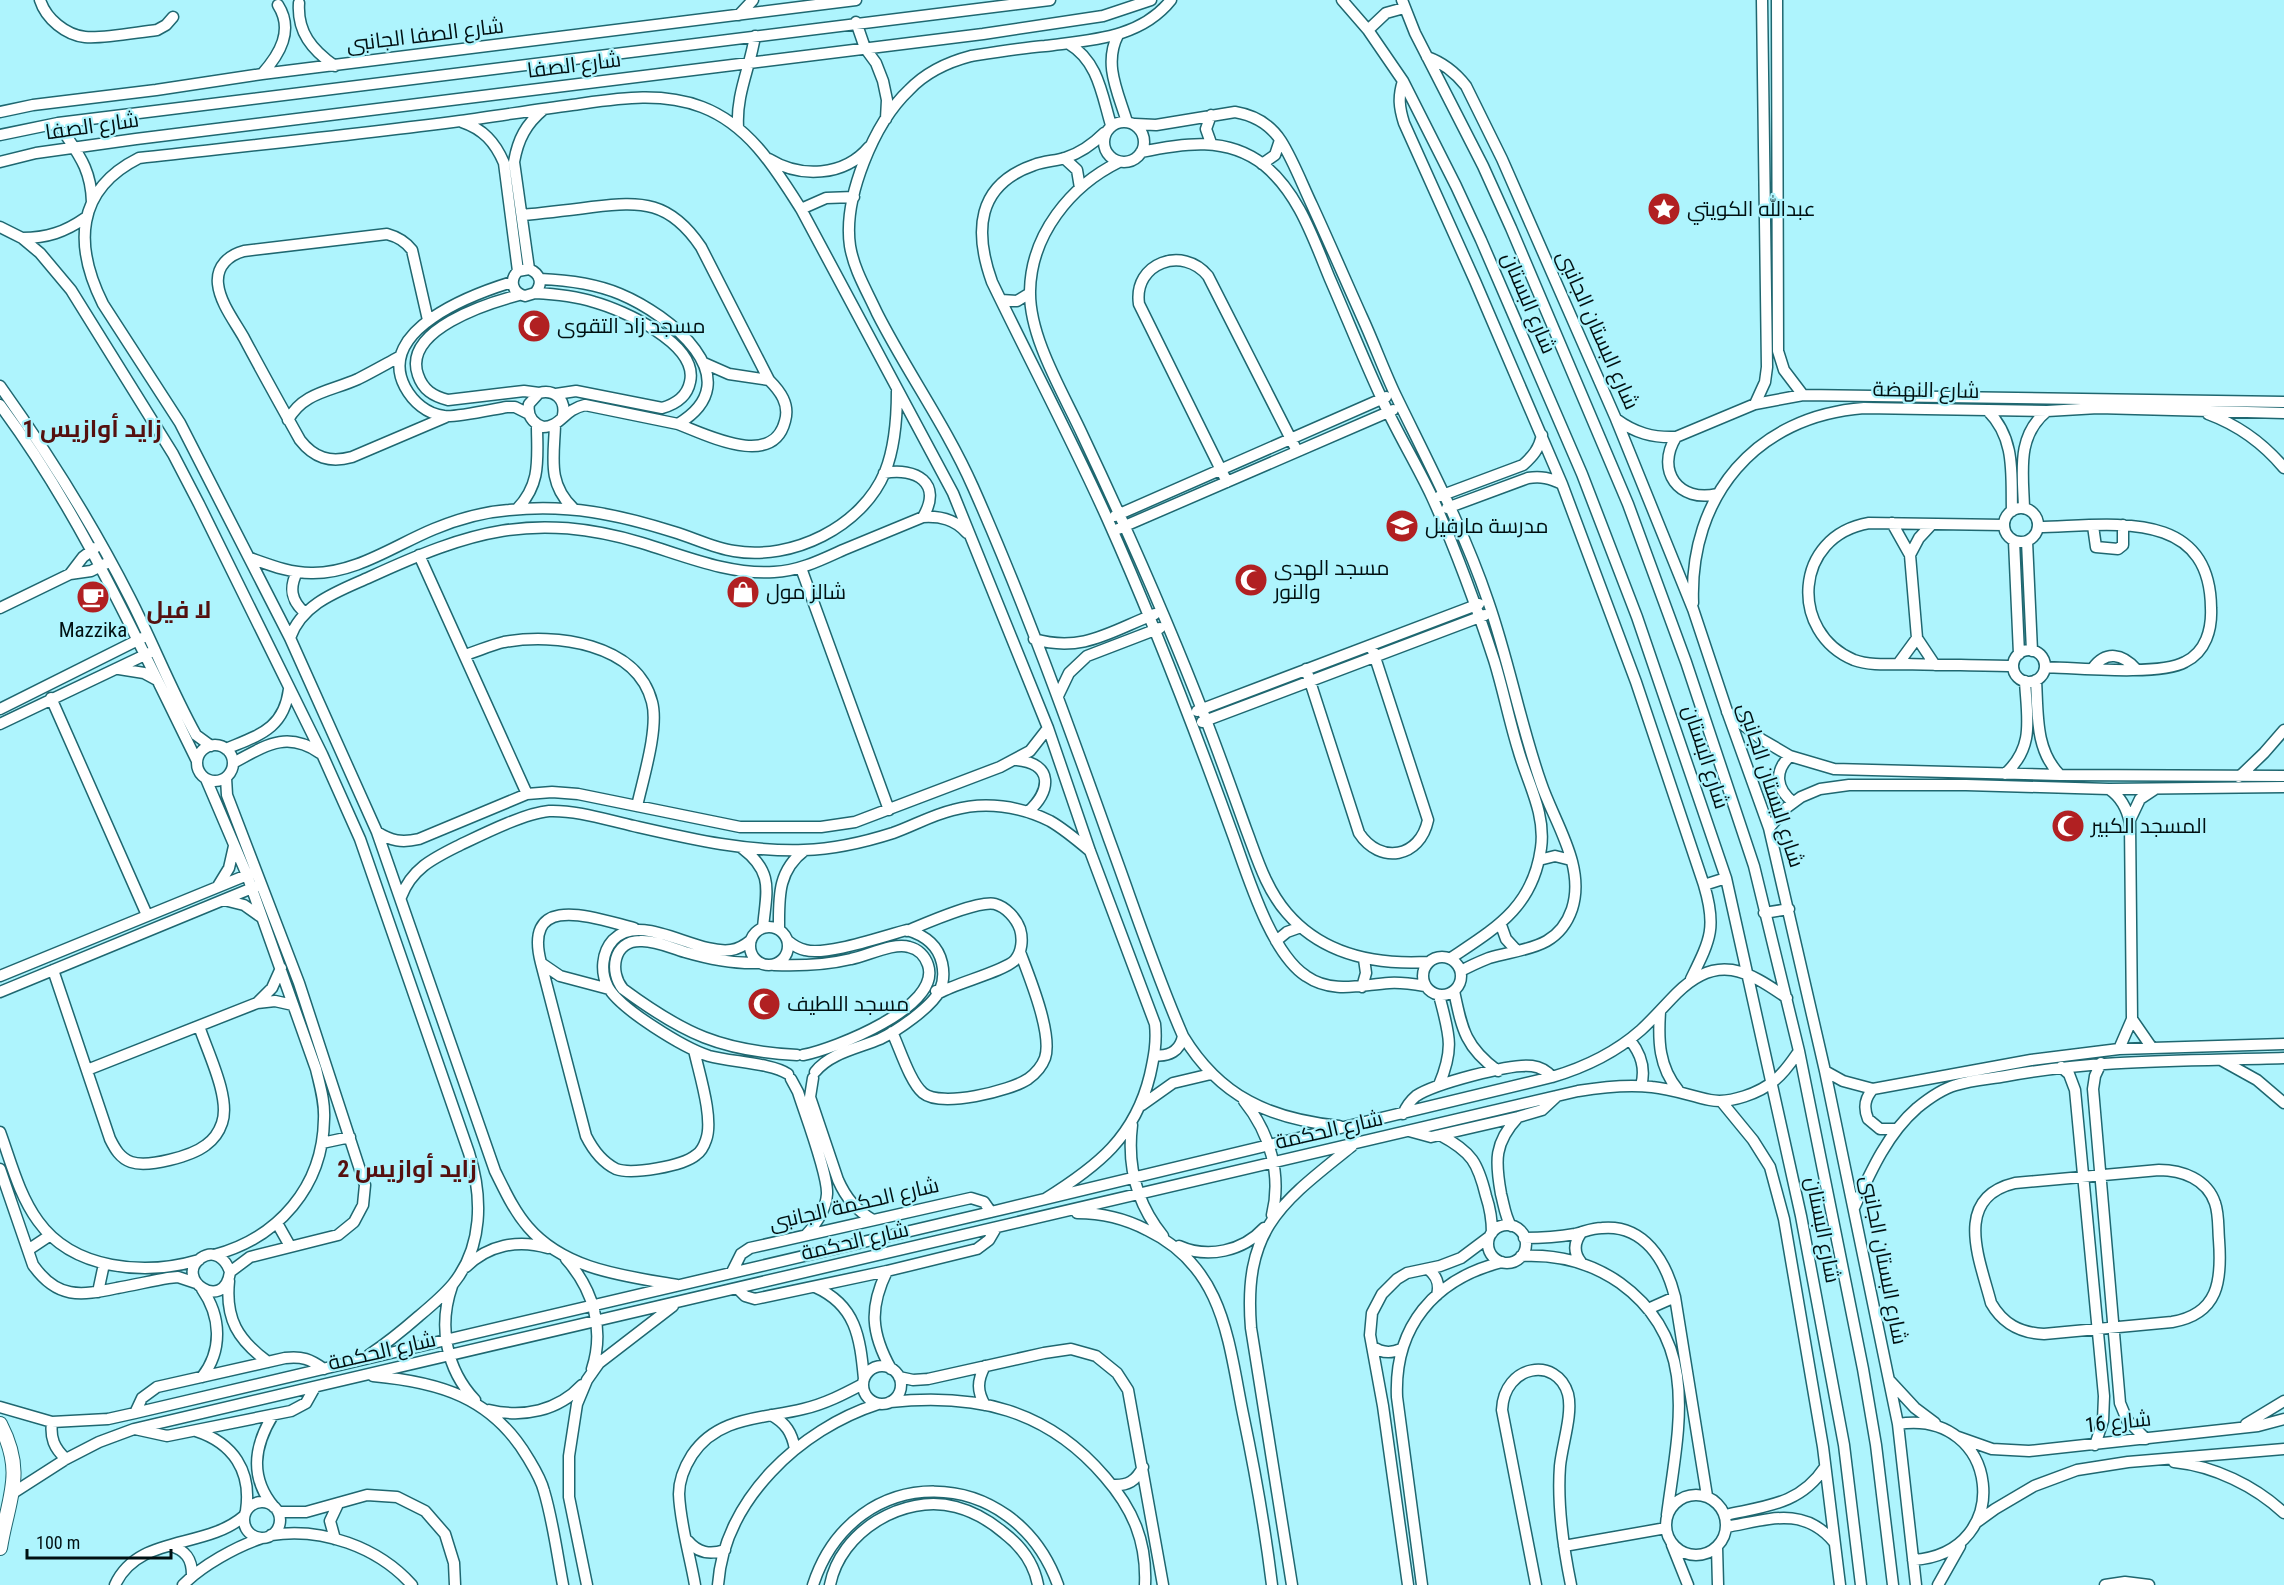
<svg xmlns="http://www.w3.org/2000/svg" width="2284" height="1585" font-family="'Roboto Condensed',Cairo,sans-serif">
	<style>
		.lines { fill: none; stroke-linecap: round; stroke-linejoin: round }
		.minor-casing { stroke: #1f6770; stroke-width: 13 }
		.major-casing { stroke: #1f6770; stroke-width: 16 }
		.minor { stroke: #fff; stroke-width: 10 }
		.major { stroke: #fff; stroke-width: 14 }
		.labels { text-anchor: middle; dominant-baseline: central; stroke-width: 4.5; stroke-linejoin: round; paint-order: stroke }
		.street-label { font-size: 21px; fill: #001012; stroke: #aef4fd }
		.poi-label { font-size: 21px; fill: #001012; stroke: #aef4fd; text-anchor: start }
		.quarter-label { font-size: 24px; font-weight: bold; fill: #55100f; stroke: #aef4fd }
	</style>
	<rect width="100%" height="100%" fill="#aef4fd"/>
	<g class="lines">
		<!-- minor casing -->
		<g class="minor-casing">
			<path id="minor" d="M40 0C46 19 66 35 85 37 103 39 138 32 157 30L166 25 173 17
				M1171 0C1140 39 1090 40 1045 46 1020 48 996 52 971 56 948 62 926 72 909 90 874 123 843 198 850 246 854 270 867 291 877 313 907 372 946 426 973 487 1024 602 1067 721 1109 839 1133 904 1155 972 1183 1036 1220 1097 1270 1119 1339 1126
				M1342 0 1368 30 1403 81 1456 186 1481 240 1582 474 1637 617 1726 878 1801 1216 1844 1445 1861 1585
				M1402 0 1415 33 1483 166 1511 228 1628 504 1686 662 1754 866 1799 1051 1863 1369 1876 1445 1893 1585
				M1777 0 1778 351 1784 370 1803 395
				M299 3C297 32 312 50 335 66
				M739 15 753 0
				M856 22 865 48 876 63 883 81 887 100 886 119
				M1368 30 1386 13 1404 8
				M1118 35C1103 64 1118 92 1127 122
				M1069 44C1098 61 1102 95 1111 125
				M1427 57C1444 63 1455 72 1466 86L1502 159 1616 419 1693 609 1727 711 1769 828 1825 1071 1898 1424 1916 1585
				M262 74C280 54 294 30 278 5
				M1403 81C1398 97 1399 107 1404 123L1475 281 1562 484 1636 682 1704 885C1717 928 1710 940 1691 979
				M0 112 33 105 156 90 262 74 856 0
				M1104 142a20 20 0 1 1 40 0a20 20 0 1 1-40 0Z
				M462 122C483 129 495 142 504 163L518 271
				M58 123C76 152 91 166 92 202
				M1135 124 1156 125 1235 112C1253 115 1270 124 1281 141 1293 160 1302 184 1312 205 1329 242 1345 279 1362 317 1374 343 1384 371 1396 396 1429 464 1464 530 1488 601 1509 661 1520 723 1541 783 1554 822 1586 866 1572 909 1558 950 1523 948 1489 958 1479 962 1470 966 1461 971
				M738 127C736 94 750 68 755 36
				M1104 133C1093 144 1080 153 1065 158 1055 161 1044 161 1034 165 976 185 974 232 992 282 1030 361 1071 438 1107 518 1154 623 1195 730 1234 838 1248 877 1271 953 1306 976 1332 994 1360 985 1389 983 1401 982 1413 984 1425 986
				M0 135 58 123 1050 0
				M1211 143 1206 129 1211 115
				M1141 152C1184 143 1227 136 1264 165 1299 194 1313 238 1330 279 1347 318 1363 358 1381 397 1396 431 1416 463 1432 497 1456 550 1476 605 1494 660 1503 689 1509 720 1518 749 1527 782 1546 813 1541 848 1533 907 1496 928 1451 958
				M1064 158 1077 170 1080 188
				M769 159C800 178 844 177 869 147
				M0 162 36 153 136 139 983 34 1103 16 1151 0
				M1119 162C1070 186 1031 235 1030 291 1029 338 1064 394 1083 436 1127 529 1169 624 1206 720 1220 756 1233 793 1246 829 1257 858 1266 889 1287 913 1323 955 1376 965 1428 962
				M1262 164 1275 155 1280 140
				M801 209 826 198 854 197
				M522 215C545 213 569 210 592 207 642 201 670 201 701 247L769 380C780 391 790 404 785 421 773 469 707 435 678 424
				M0 227 22 238 40 253 71 290 173 454 199 504 322 754 360 839 469 1153C483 1197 483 1247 453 1284 443 1296 431 1306 419 1316 403 1330 387 1343 369 1355
				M22 238C47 238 65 232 85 218
				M529 269 518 271C509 280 512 293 525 296L535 293C543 284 541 274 529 269L514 162C518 139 526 124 544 109
				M540 279C567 280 594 283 620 294 668 314 753 379 678 424L585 405C563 410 561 427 543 427 532 423 527 415 529 404L539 393C554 389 566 399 563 415
				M512 282C473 294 375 330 405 387 413 402 427 414 444 416 454 418 494 409 507 407H515L529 414
				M535 293C555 294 575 296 594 302 623 310 699 344 690 382 687 397 676 404 662 408L576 391 556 394
				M519 295C488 303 402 330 418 375 423 390 433 396 448 400L524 391 539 393
				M1001 300 1017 301 1030 293
				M428 320 412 250C405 241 398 237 387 234L244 251C229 255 216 266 218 284 220 303 235 322 244 338 262 372 281 406 300 440 314 458 330 463 352 457L446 417
				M704 363 729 374 769 380
				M0 386C47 452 93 525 130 598 153 643 171 690 196 735L211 746
				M1755 404 1765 382 1767 367 1762 0
				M0 405C80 512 138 642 197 761
				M1988 411C2016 439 2011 475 2012 511
				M2208 414C2238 425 2263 443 2284 468
				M1616 419C1635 433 1653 438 1676 437L1755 404 1803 395 2284 402
				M288 420C303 392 332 391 358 379 372 372 386 364 399 357
				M555 425C554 457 547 483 573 508
				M1676 437C1655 471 1679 503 1717 494
				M884 473C916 467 943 483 923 517
				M1227 482 1139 304C1133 263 1183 245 1208 276L1297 451
				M1440 496 1523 465C1533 456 1539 449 1542 435
				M2004 525a17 17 0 1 1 34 0a17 17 0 1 1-34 0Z
				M1447 508 1528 478C1541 476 1550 478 1562 484
				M2024 508C2023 472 2016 436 2047 411
				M517 509C542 483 537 458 537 424
				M1115 516 1386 397
				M1892 523 1910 555 1917 638 1935 665
				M2004 525 1869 523C1793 536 1789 633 1854 660 1870 666 1891 664 1908 664 1943 665 1978 665 2013 666
				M2093 526 2096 547 2118 549 2123 545V525
				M2038 527C2109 526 2210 506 2211 608 2212 629 2206 652 2185 662 2160 676 2077 668 2045 667
				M1118 529 1393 410
				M2014 541 2019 654
				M2027 541 2032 651
				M419 555 527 794
				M1910 555 1919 538 1932 524
				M250 558C270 565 290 573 311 573 355 574 395 545 434 529 458 519 483 512 509 510 569 504 617 514 674 532 694 538 714 548 734 551 792 561 862 527 885 472 895 447 897 418 897 391
				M801 568 889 810
				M297 572C289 588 291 600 304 612
				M70 574 83 557 95 548
				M1693 603C1689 496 1756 416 1864 408L2047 411 2098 408 2284 413
				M0 608 70 574 91 571 107 563
				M290 638C302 603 339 591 370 577 470 531 533 511 642 543 685 556 729 575 774 572 799 571 821 560 843 550 870 539 896 528 923 517 940 516 955 519 967 533
				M1034 639C1083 653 1111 631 1155 614
				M2013 666a16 16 0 1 1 32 0a16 16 0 1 1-32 0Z
				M465 655C478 651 491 645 504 642 555 633 637 643 652 702 659 728 643 779 637 806
				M1898 664 1917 638
				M2093 668C2106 650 2123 654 2136 669
				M119 669 144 673 157 680
				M1306 669 1359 833C1380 865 1420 858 1428 820L1371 645
				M2036 680C2038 714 2035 750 2060 775
				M1058 696 1069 673 1087 656 1160 628
				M51 698 147 915
				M0 709 142 638
				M1197 711 1479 604
				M1727 712 1761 739 1790 756 1834 769 2060 775 2284 776
				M1202 722 1485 615
				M0 724 149 653
				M197 763a18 18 0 1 1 36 0a18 18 0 1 1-36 0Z
				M226 749C259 735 284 729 289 689
				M1790 756C1774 771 1776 789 1793 802
				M1017 760C1054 764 1051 791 1028 812
				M233 763C265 746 286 730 320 753
				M2005 774C2035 747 2027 718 2025 681
				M2239 777 2264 753 2284 730
				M226 778 227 795 299 983 365 1185 363 1205 354 1222 338 1235 250 1257 230 1272C224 1314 173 1278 201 1258 214 1249 226 1259 230 1272
				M206 779 247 875 316 1069C320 1086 325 1102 324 1119 323 1187 278 1238 214 1255
				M2109 789C2121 797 2127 808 2130 823L2132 1019 2119 1049
				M2130 820 2140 799 2155 789
				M1769 828 1786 808 1801 797 1820 789 1849 785H1966L2109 789 2284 787
				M377 832C391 841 402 843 419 839L527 794 552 792 578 794 740 827H821L855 822 1000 767 1030 751 1048 728
				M742 848C775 873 766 892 763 928
				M1539 860 1555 856 1571 860
				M1704 885 1726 878
				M218 886 229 868 234 846
				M401 897C412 868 434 858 460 845 483 834 525 813 549 811 577 810 607 820 634 826 691 839 746 852 804 850 834 849 865 842 893 833 913 826 932 815 953 810 985 801 1020 806 1050 821 1064 829 1077 840 1090 851
				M224 900 244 905 261 917
				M1764 913 1789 909
				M1501 925 1506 939 1517 951
				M750 946a19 19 0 1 1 38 0a19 19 0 1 1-38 0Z
				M779 929C779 898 777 871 805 850
				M907 931C924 924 978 900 995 904 1006 907 1016 918 1020 929 1023 939 1022 952 1015 960 1005 971 956 983 939 993L936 991
				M751 940C745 945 738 949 731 950 696 955 641 911 613 940 602 952 600 972 608 987 620 1009 684 1048 709 1056 731 1062 772 1063 788 1074
				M788 941C793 945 799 949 805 950 827 956 883 936 907 930 924 935 938 945 942 963 944 972 944 981 940 990 932 1007 897 1031 880 1039 859 1048 830 1053 815 1072
				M1276 941 1287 932 1301 927
				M1423 976a19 19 0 1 1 38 0a19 19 0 1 1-38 0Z
				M541 963 586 1136C593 1150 602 1162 616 1169 632 1175 683 1166 696 1155 701 1152 704 1146 706 1140 714 1119 699 1073 694 1050
				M758 963C733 964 709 959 685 952 671 948 655 940 640 941 613 941 609 972 623 989 684 1034 721 1051 797 1055
				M774 965C800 966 826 965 851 959 867 956 894 942 909 947 918 949 925 956 928 965 942 1007 834 1049 803 1055
				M53 970 110 1139C115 1149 120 1158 131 1162 148 1168 192 1156 206 1145 213 1140 219 1132 222 1123 231 1098 207 1051 199 1026
				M0 976 252 873
				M1362 987 1366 973 1364 959
				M609 989 560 976 541 963C522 890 597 919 634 928
				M1454 991C1462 1029 1465 1047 1498 1071
				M0 992 257 886
				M257 1003 272 988 281 968
				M1660 1012C1658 1041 1659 1067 1678 1090
				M2132 1019 2152 1048
				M892 1032C900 1049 910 1082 923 1093 941 1108 1010 1091 1028 1079 1035 1074 1042 1066 1045 1058 1053 1034 1029 976 1020 952
				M1630 1040C1641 1054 1646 1068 1641 1086
				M1154 1055C1169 1057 1180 1051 1183 1036
				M2221 1060 2257 1080 2284 1103
				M2101 1063 2095 1076 2093 1089 2120 1403 2127 1420 2146 1439
				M2061 1067 2069 1074 2075 1090 2104 1396 2103 1421 2095 1445
				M87 1070 257 1003 275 1001 293 1005
				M1825 1071 1843 1081 1873 1089 2031 1060 2119 1049 2284 1044
				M813 1078 810 1097 838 1180C846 1198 856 1210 873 1220
				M791 1079 798 1092C805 1114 828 1174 827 1194 826 1210 817 1223 806 1235
				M1439 1085C1455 1047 1449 1034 1439 995
				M1873 1089C1865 1098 1863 1107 1868 1119L1880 1129H1897
				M1244 1101C1270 1133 1282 1175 1272 1215
				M1721 1101 1753 1140 1770 1167 1784 1219 1823 1447 1840 1585
				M1142 1105 1173 1083 1211 1074
				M1403 1114C1406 1107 1410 1101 1416 1096 1434 1084 1511 1063 1532 1066 1540 1067 1547 1071 1552 1077
				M1132 1125C1127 1166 1137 1204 1163 1236
				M1409 1131 1431 1137 1518 1117 1542 1110 1557 1096
				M0 1132C11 1162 19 1195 38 1221 73 1270 145 1276 199 1260
				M1440 1135C1472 1152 1478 1163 1486 1196 1490 1208 1492 1220 1492 1233
				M322 1143 350 1137
				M0 1169 33 1265C57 1299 80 1296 117 1288 134 1285 151 1281 168 1278L178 1277 196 1283
				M2159 1170C2182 1170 2207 1179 2215 1203 2219 1214 2218 1229 2219 1240 2222 1280 2219 1314 2172 1322L2044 1334C2020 1333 2003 1324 1991 1303 1980 1260 1952 1198 2015 1183Z
				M1854 1208C1870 1173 1887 1134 1917 1108 1928 1099 1942 1089 1956 1085 1972 1080 1989 1079 2006 1076 2098 1059 2191 1061 2284 1058
				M1077 1213C1101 1213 1126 1219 1147 1230 1224 1267 1228 1340 1243 1414 1255 1471 1265 1528 1272 1585
				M277 1223 290 1246
				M1488 1244a19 19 0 1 1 38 0a19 19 0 1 1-38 0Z
				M1511 1226C1505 1216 1504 1205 1501 1194 1495 1161 1494 1143 1518 1117
				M1524 1238C1541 1238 1558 1237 1575 1234 1584 1232 1592 1228 1602 1228 1644 1224 1666 1261 1675 1297L1707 1496
				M1179 1246C1208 1259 1243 1251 1264 1228
				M28 1250 49 1236
				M1521 1256C1557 1254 1590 1262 1620 1283 1702 1342 1678 1429 1667 1515
				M566 1259C593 1289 605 1329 592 1369
				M1581 1262C1573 1252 1574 1242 1582 1232
				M466 1267C488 1245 518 1239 548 1248
				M1428 1269C1437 1276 1440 1284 1437 1295
				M887 1271C869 1308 871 1333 891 1369
				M732 1272 741 1254 750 1248 971 1198 984 1202 991 1212
				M229 1281C225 1319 238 1340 268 1362
				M677 1285C625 1276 565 1270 528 1227 514 1211 505 1191 495 1171L377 832 290 638 180 423 103 304C74 246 75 190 139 158 246 146 353 135 460 121 497 116 534 110 572 105 616 99 659 91 702 107 749 125 775 168 801 209L953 493 1048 728 1090 851 1155 1024C1157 1042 1154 1057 1150 1075 1135 1137 1098 1166 1045 1199
				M452 1286C438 1326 446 1369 475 1400
				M815 1287C856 1305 860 1337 864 1379
				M202 1289C221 1316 223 1350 202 1377
				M738 1289 745 1296 755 1299 887 1271 977 1249 989 1240 996 1228
				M98 1292 104 1264
				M1648 1309 1675 1297
				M1372 1346C1381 1353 1390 1354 1401 1349
				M985 1366C977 1381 977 1391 985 1405
				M863 1385a19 19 0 1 1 38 0a19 19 0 1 1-38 0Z
				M373 1376C439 1382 492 1397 528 1458 534 1468 541 1479 544 1491 553 1521 557 1554 563 1585
				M899 1377 913 1380 928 1379 1044 1353 1071 1349 1096 1356 1117 1373 1128 1390 1163 1585
				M1890 1381 1915 1408 1935 1423
				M890 1402C976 1393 1047 1409 1105 1477 1133 1509 1147 1542 1145 1585
				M0 1407 52 1422 108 1419 135 1413 991 1212 1552 1077C1586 1067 1615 1053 1641 1030 1654 1018 1665 1005 1677 993 1717 953 1747 970 1787 998
				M489 1410C523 1418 558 1411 582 1385
				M135 1413 142 1398 157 1387 285 1358C302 1356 310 1359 324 1369
				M273 1415C254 1446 249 1477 274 1507
				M771 1415C786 1423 792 1433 795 1449
				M52 1422C50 1438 54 1448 66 1459
				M1898 1424C2000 1408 2017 1553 1913 1560
				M2246 1424 2284 1401
				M135 1429 167 1436 291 1411 306 1403 315 1387
				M196 1431C233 1443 252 1471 246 1511
				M1958 1437 1992 1449 2029 1451 2258 1426 2284 1419
				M2174 1462C2214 1466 2255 1486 2284 1513
				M1112 1485C1128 1486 1136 1481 1143 1467
				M13 1493 66 1459 99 1442 134 1429 1578 1091C1602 1087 1627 1084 1652 1087 1673 1089 1690 1096 1710 1100 1730 1104 1760 1093 1775 1080 1785 1072 1792 1061 1799 1051
				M1666 1525a30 30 0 1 1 60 0a30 30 0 1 1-60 0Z
				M244 1520a18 18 0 1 1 36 0a18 18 0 1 1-36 0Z
				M278 1512H306L367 1495 397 1497 425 1511 445 1534 454 1563 455 1585
				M1725 1515C1765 1506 1800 1505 1825 1467
				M1977 1522 1995 1509 2034 1486 2077 1470 2128 1462 2284 1449
				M1726 1527C1767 1520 1803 1505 1834 1542
				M271 1535C322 1527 378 1547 412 1585
				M335 1539 330 1521 338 1504
				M688 1541C698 1553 710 1555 725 1550
				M1672 1545 1688 1585
				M170 1546C186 1550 192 1559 192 1575
				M1564 1546 1666 1528
				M1717 1547 1718 1585
				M115 1585C138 1534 205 1550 244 1516
				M183 1585C201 1566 237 1546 262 1538
				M587 1585 569 1497V1456L577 1404 587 1380 599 1363 673 1306
				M695 1585C690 1556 680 1523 679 1494 679 1480 685 1466 692 1455 718 1416 763 1419 803 1409 825 1404 844 1394 863 1384
				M718 1585C724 1500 800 1429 878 1404
				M813 1585C854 1459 1014 1462 1058 1585
				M830 1585C840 1532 903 1493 956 1507 975 1512 990 1521 1004 1533 1021 1546 1034 1564 1038 1585
				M1292 1585 1251 1328C1243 1228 1281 1203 1352 1146
				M1408 1585 1383 1406 1370 1335 1372 1313 1382 1294 1397 1279 1407 1273 1440 1266 1461 1258 1489 1237
				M1422 1585 1397 1397C1394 1327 1434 1279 1502 1262
				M1536 1585 1502 1410C1504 1364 1557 1356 1568 1394 1573 1414 1562 1445 1560 1466 1557 1506 1563 1546 1571 1585
				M1938 1585 1960 1546
				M2105 1585 2125 1582 2149 1585"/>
		</g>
		<!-- major casing -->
		<g class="major-casing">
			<path id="major" d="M0 1424C26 1474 8 1498 0 1548"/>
		</g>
		<!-- minor -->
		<use href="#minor" class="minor"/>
		<!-- major -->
		<use href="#major" class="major"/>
	</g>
	<!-- icons -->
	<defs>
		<g id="sight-disc" transform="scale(1.725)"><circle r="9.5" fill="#b12022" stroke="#aef4fd"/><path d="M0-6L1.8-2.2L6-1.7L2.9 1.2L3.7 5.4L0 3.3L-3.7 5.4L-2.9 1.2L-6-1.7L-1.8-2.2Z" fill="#fff"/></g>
		<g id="mosque-disc" transform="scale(1.725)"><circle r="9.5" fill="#b12022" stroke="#aef4fd"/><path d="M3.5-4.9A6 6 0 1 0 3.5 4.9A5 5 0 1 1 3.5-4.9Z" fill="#fff"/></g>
		<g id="school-disc" transform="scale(1.725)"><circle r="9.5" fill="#b12022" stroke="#aef4fd"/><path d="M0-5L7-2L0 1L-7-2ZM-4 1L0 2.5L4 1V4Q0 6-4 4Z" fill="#fff"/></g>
		<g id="shop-disc" transform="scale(1.725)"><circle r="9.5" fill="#b12022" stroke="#aef4fd"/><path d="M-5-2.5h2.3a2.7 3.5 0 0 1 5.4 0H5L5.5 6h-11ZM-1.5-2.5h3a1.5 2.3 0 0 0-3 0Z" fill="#fff"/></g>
		<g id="cafe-disc" transform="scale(1.725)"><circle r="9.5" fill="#b12022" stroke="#aef4fd"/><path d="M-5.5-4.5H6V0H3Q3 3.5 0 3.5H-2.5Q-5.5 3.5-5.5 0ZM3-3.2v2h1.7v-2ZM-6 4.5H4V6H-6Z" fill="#fff"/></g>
	</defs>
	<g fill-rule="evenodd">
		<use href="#sight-disc" x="1664" y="209"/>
		<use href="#mosque-disc" x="534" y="326"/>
		<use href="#school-disc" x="1402" y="526"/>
		<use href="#mosque-disc" x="1251" y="580"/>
		<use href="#shop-disc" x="743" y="592"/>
		<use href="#cafe-disc" x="93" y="597"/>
		<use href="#mosque-disc" x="2068" y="826"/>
		<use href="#mosque-disc" x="764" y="1004"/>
	</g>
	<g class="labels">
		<!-- street labels -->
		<g class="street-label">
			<text transform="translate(425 35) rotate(-7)">شارع الصفا الجانبى</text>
			<text transform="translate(574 65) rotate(-7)">شارع الصفا</text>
			<text transform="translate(92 126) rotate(-8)">شارع الصفا</text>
			<text transform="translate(1529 303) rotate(67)">شارع البستان</text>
			<text transform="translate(1598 330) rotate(66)">شارع البستان الجانبى</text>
			<text transform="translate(1926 390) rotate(1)">شارع النهضة</text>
			<text transform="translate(1706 757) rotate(72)">شارع البستان</text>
			<text transform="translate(1771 785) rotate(72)">شارع البستان الجانبى</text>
			<text transform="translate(1329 1130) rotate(-13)">شارع الحكمة</text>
			<text transform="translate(854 1204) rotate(-13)">شارع الحكمة الجانبى</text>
			<text transform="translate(1823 1230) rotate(79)">شارع البستان</text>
			<text transform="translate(855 1241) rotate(-13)">شارع الحكمة</text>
			<text transform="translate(1884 1260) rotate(79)">شارع البستان الجانبى</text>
			<text transform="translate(382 1351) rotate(-13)">شارع الحكمة</text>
			<text transform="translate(2118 1422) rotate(-6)">شارع 16</text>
		</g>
		<!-- poi labels -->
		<g class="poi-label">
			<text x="1687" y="209">عبدالله الكويتي</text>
			<text x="557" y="326">مسجد زاد التقوى</text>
			<text x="1425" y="526">مدرسة مارفيل</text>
			<text x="1274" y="568">مسجد الهدى<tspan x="1274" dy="24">والنور</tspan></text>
			<text x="766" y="592">شالز مول</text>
			<text x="93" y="630" text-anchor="middle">Mazzika</text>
			<text x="2091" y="826">المسجد الكبير</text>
			<text x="787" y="1004">مسجد اللطيف</text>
		</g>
		<!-- quarter labels -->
		<g class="quarter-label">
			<text x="92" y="429">زايد أوازيس 1</text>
			<text x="179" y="610">لا فيل</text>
			<text x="407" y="1169">زايد أوازيس 2</text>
		</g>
	</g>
	<!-- scale -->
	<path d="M27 1549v9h144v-9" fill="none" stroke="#001012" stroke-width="3"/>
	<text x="36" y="1549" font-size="18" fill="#001012" stroke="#aef4fd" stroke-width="4.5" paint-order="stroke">100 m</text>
</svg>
